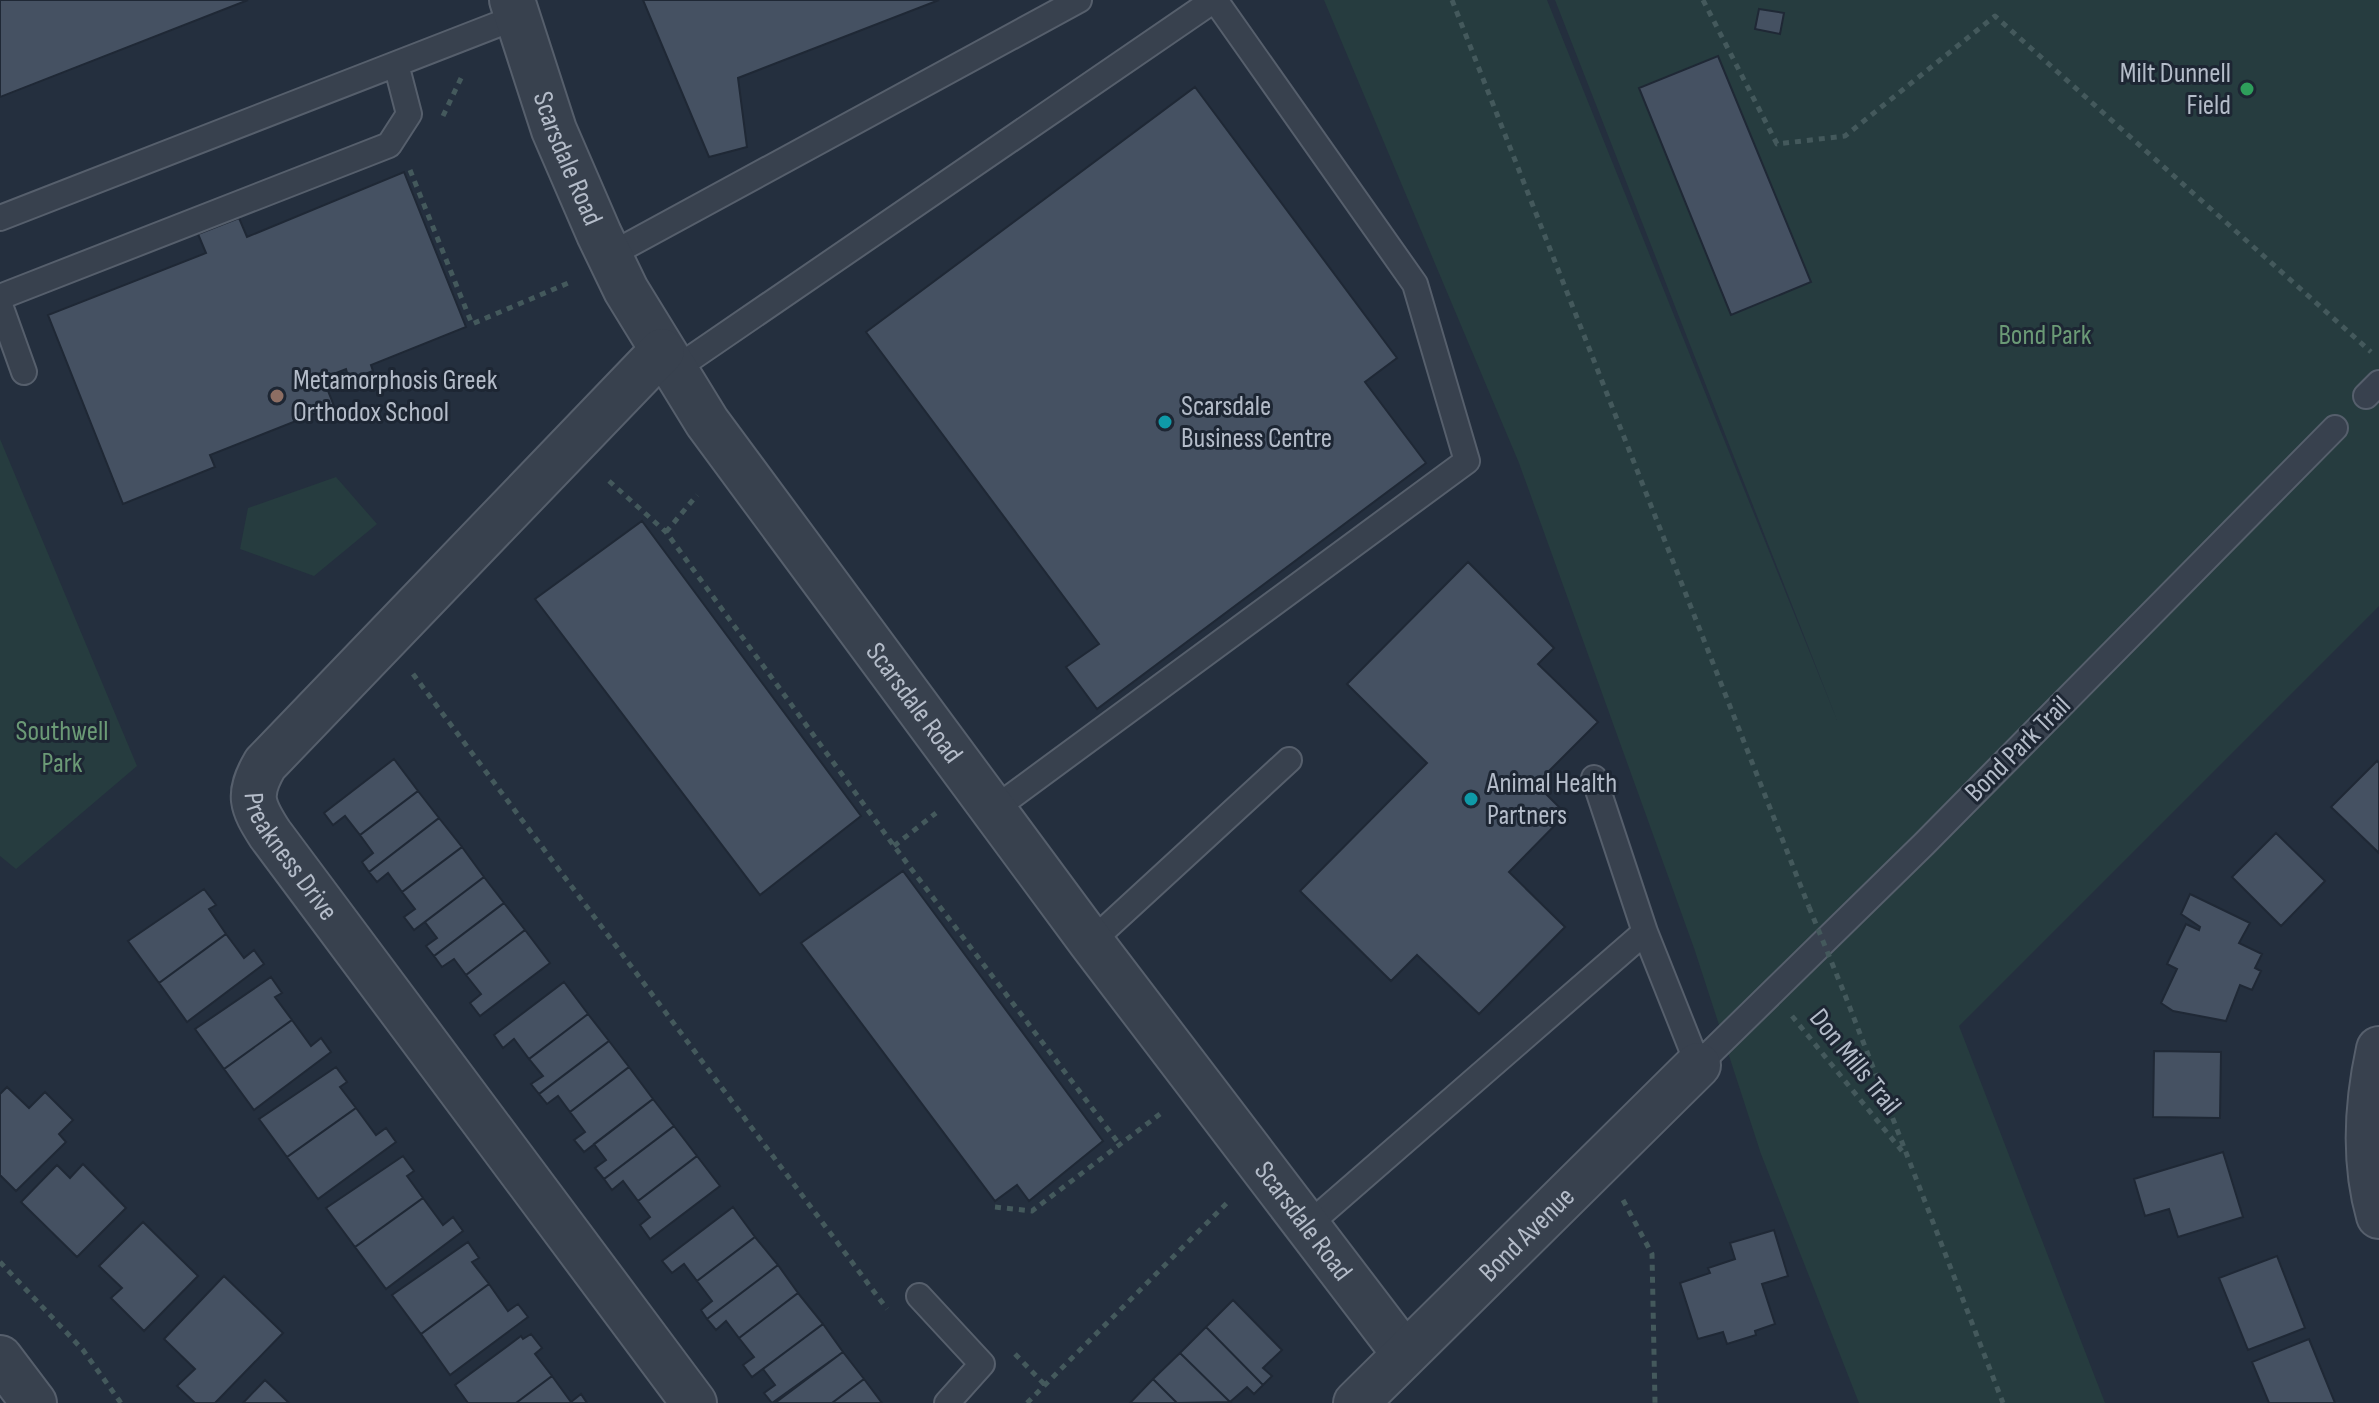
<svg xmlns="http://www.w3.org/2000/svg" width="2379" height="1403" font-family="'Sofia Sans Condensed',sans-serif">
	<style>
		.green { fill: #263c3f }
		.building { fill: #455162; stroke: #1f2835; stroke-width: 2 }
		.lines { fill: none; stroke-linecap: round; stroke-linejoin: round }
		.service-casing { stroke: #565f6c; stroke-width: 28 }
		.minor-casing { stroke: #565f6c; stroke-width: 48 }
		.path { stroke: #44595c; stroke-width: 5; stroke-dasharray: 6 6; stroke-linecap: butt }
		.service { stroke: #38414e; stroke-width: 24 }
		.minor { stroke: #38414e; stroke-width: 44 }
		.path-bridge { stroke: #44595c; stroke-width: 5; stroke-dasharray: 6 6; stroke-linecap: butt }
		.leisure-dot { fill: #2e9e5b; stroke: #1d2633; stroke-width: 3 }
		.education-dot { fill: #8d6e63; stroke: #1d2633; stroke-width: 3 }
		.culture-dot { fill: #0f9aa8; stroke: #1d2633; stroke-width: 3 }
		.labels { text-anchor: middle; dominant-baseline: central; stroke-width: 6; stroke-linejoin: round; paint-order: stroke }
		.poi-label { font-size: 28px; fill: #b4bcc9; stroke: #1d2633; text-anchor: start }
		.street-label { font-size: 28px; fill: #b4bcc9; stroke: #1d2633 }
		.park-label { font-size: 28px; fill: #6b9a76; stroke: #1d2633 }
	</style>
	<rect width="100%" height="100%" fill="#242f3e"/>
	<!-- green -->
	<path class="green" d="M1324 0H1547L1837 720 1555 0H2379V606L1959 1026 2105 1403H1859L1761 1154 1694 948 1519 463Z
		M0 439 137 766 16 869 0 856Z
		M336 477 377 524 314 576 240 549 248 508Z"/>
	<!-- building -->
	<path class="building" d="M0 0H248L0 97Z
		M643 0H939L738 78 747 147 709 157Z
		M1759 9 1784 13 1780 34 1755 29Z
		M1718 56 1811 282 1731 315 1639 88Z
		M1195 87 1397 358 1365 382 1426 463 1097 709 1066 667 1099 644 866 332Z
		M404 172 466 327 371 365 373 371 349 380 346 369 323 378 334 406 210 455 215 467 123 504 48 315 206 253 198 234 239 218 247 237Z
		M642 521 861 816 760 895 535 599Z
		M1468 562 1554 648 1538 664 1598 722 1536 784 1566 814 1509 872 1565 927 1479 1014 1417 955 1391 981 1300 891 1427 763 1347 684Z
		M394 759 418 791 360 835 345 816 333 825 324 813Z
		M2377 761 2379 763V853L2331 807Z
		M418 791 439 818 369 872 362 862 373 853 360 835Z
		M439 818 462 847 402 892 388 873 377 882 369 872Z
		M2276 833 2325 881 2281 926 2232 877Z
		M462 847 484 877 414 930 404 917 415 909 402 892Z
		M903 871 1103 1141 1029 1201 1017 1185 995 1201 801 943Z
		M484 877 504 903 434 956 426 946 437 938 425 922Z
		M204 889 216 905 209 909 226 934 159 983 128 941Z
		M2190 894 2250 923 2239 943 2262 954 2255 968 2261 971 2252 990 2240 985 2226 1021 2173 1011 2161 1003 2177 969 2167 964 2186 924 2199 930 2200 927 2181 914Z
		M504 903 525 930 466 975 454 959 442 967 434 956Z
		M525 930 550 963 480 1016 470 1003 481 994 466 975Z
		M226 934 244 958 254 950 264 964 187 1022 159 983Z
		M271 977 282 993 275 997 292 1020 224 1069 195 1029Z
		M564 982 588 1014 529 1059 514 1039 503 1048 494 1035Z
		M588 1014 609 1041 539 1094 531 1084 543 1076 529 1059Z
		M292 1020 311 1046 321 1038 331 1052 254 1110 224 1069Z
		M609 1041 629 1067 570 1112 558 1096 547 1104 539 1094Z
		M2154 1051 2221 1052 2220 1118 2153 1117Z
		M336 1067 347 1082 340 1087 356 1108 287 1157 259 1119Z
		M629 1067 653 1099 584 1152 574 1140 585 1132 570 1112Z
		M7 1087 29 1108 45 1092 73 1120 59 1134 66 1142 16 1191 0 1175V1094Z
		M653 1099 674 1126 604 1179 595 1168 606 1160 594 1144Z
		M356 1108 376 1135 386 1128 396 1142 318 1199 287 1157Z
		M674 1126 697 1156 638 1201 623 1181 612 1190 604 1179Z
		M2223 1152 2243 1217 2178 1237 2169 1209 2145 1216 2134 1179Z
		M403 1156 414 1171 407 1176 423 1198 355 1247 326 1208Z
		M697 1156 720 1186 650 1239 640 1225 650 1217 638 1201Z
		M83 1164 126 1208 77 1257 21 1202 57 1165 70 1178Z
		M423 1198 443 1225 453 1217 463 1231 386 1289 355 1247Z
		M733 1207 755 1237 697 1281 684 1264 672 1273 662 1261Z
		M143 1222 198 1276 144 1331 111 1298 122 1288 99 1266Z
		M1774 1230 1788 1276 1762 1284 1775 1324 1755 1331 1756 1335 1727 1344 1723 1332 1698 1339 1680 1283 1710 1273 1708 1268 1735 1259 1730 1243Z
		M755 1237 778 1265 707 1319 701 1310 712 1301 697 1281Z
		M468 1242 479 1258 472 1262 489 1284 421 1334 392 1295Z
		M2277 1256 2305 1328 2248 1350 2219 1278Z
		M778 1265 798 1293 739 1338 726 1321 716 1330 707 1319Z
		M224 1276 283 1333 215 1403H195L177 1386 195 1369 164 1339Z
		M489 1284 508 1311 518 1304 528 1317 450 1375 421 1334Z
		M798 1293 823 1324 752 1377 743 1365 754 1357 739 1338Z
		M1233 1300 1282 1350 1263 1368 1272 1376 1263 1385 1206 1327Z
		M823 1324 843 1352 772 1403 764 1393 775 1385 763 1369Z
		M1206 1327 1263 1385 1254 1394 1247 1387 1230 1402 1180 1353Z
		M531 1334 542 1348 535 1354 552 1376 516 1403H468L455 1385 521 1336 523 1339Z
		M2309 1339 2335 1403H2269L2252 1362Z
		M843 1352 864 1379 832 1403H775Z
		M1180 1353 1230 1402 1177 1403 1153 1379Z
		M552 1376 571 1402 581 1394 587 1403H516Z
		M864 1379 882 1403H832Z
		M1153 1379 1177 1403H1130Z
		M265 1380 289 1403H243Z"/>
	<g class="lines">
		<!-- service casing -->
		<g class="service-casing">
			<path id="service" d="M0 218 517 17
				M610 255 1079 0
				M0 297 389 145 409 114 396 64
				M0 305 24 372
				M674 370 1214 0
				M2366 396 2379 383
				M1594 778 1645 932 1698 1065 1924 844 2335 428
				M993 810 1467 461 1415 284 1215 0
				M1091 942 1289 760
				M1307 1226 1645 932
				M919 1296 982 1364 947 1403"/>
		</g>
		<!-- minor casing -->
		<g class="minor-casing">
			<g id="minor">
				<path id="s1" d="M512 0 554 130 599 234 626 290 707 422 1091 942 1404 1353"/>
				<path id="s2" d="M662 351 265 764C247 795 252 806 270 834L694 1403"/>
				<path d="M2379 1049C2367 1104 2363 1160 2379 1216"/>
				<path d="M0 1358 34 1403"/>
				<path id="s3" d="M1356 1403 1698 1065"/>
			</g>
		</g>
		<!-- path -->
		<path class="path" d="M1452 0 1809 907
			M1703 0 1777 144 1845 136 1995 16 2371 352
			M443 116 463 74
			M410 170 472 324 573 281
			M609 481 666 532 894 846 1120 1145
			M666 532 697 495
			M413 674 887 1309
			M894 846 936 813
			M1845 995 2003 1403
			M1792 1016 1902 1151
			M1623 1200 1652 1254 1655 1403
			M995 1207 1032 1211 1160 1114
			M0 1262 83 1350 121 1403
			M1015 1354 1045 1385
			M1027 1403 1227 1203"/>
		<!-- service -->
		<use href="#service" class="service"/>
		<!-- minor -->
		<use href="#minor" class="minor"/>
		<!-- path-bridge -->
		<path class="path-bridge" d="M1809 907 1845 995"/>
	</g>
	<!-- markers -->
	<circle class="leisure-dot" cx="2247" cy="89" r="8"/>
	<circle class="education-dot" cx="277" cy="396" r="8"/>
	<g class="culture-dot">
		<circle cx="1165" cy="422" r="8"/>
		<circle cx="1471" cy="799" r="8"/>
	</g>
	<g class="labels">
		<!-- poi labels -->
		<g class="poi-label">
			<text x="2231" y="73" text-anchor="end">Milt Dunnell<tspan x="2231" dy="32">Field</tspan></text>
			<text x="293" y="380">Metamorphosis Greek<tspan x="293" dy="32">Orthodox School</tspan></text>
			<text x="1181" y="406">Scarsdale<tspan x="1181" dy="32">Business Centre</tspan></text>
			<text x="1487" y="783">Animal Health<tspan x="1487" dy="32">Partners</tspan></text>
		</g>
		<!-- street labels -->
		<g class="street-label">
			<text stroke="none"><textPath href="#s1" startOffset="168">Scarsdale Road</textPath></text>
			<text stroke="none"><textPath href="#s1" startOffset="816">Scarsdale Road</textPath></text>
			<text transform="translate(2018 749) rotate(-45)">Bond Park Trail</text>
			<text stroke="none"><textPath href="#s2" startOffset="678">Preakness Drive</textPath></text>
			<text transform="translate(1855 1062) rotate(51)">Don Mills Trail</text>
			<text stroke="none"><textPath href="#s1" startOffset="1464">Scarsdale Road</textPath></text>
			<text stroke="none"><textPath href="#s3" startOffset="240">Bond Avenue</textPath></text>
		</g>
		<!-- park labels -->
		<g class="park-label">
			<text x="2045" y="335">Bond Park</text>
			<text x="62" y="731">Southwell<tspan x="62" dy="32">Park</tspan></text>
		</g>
	</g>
</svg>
